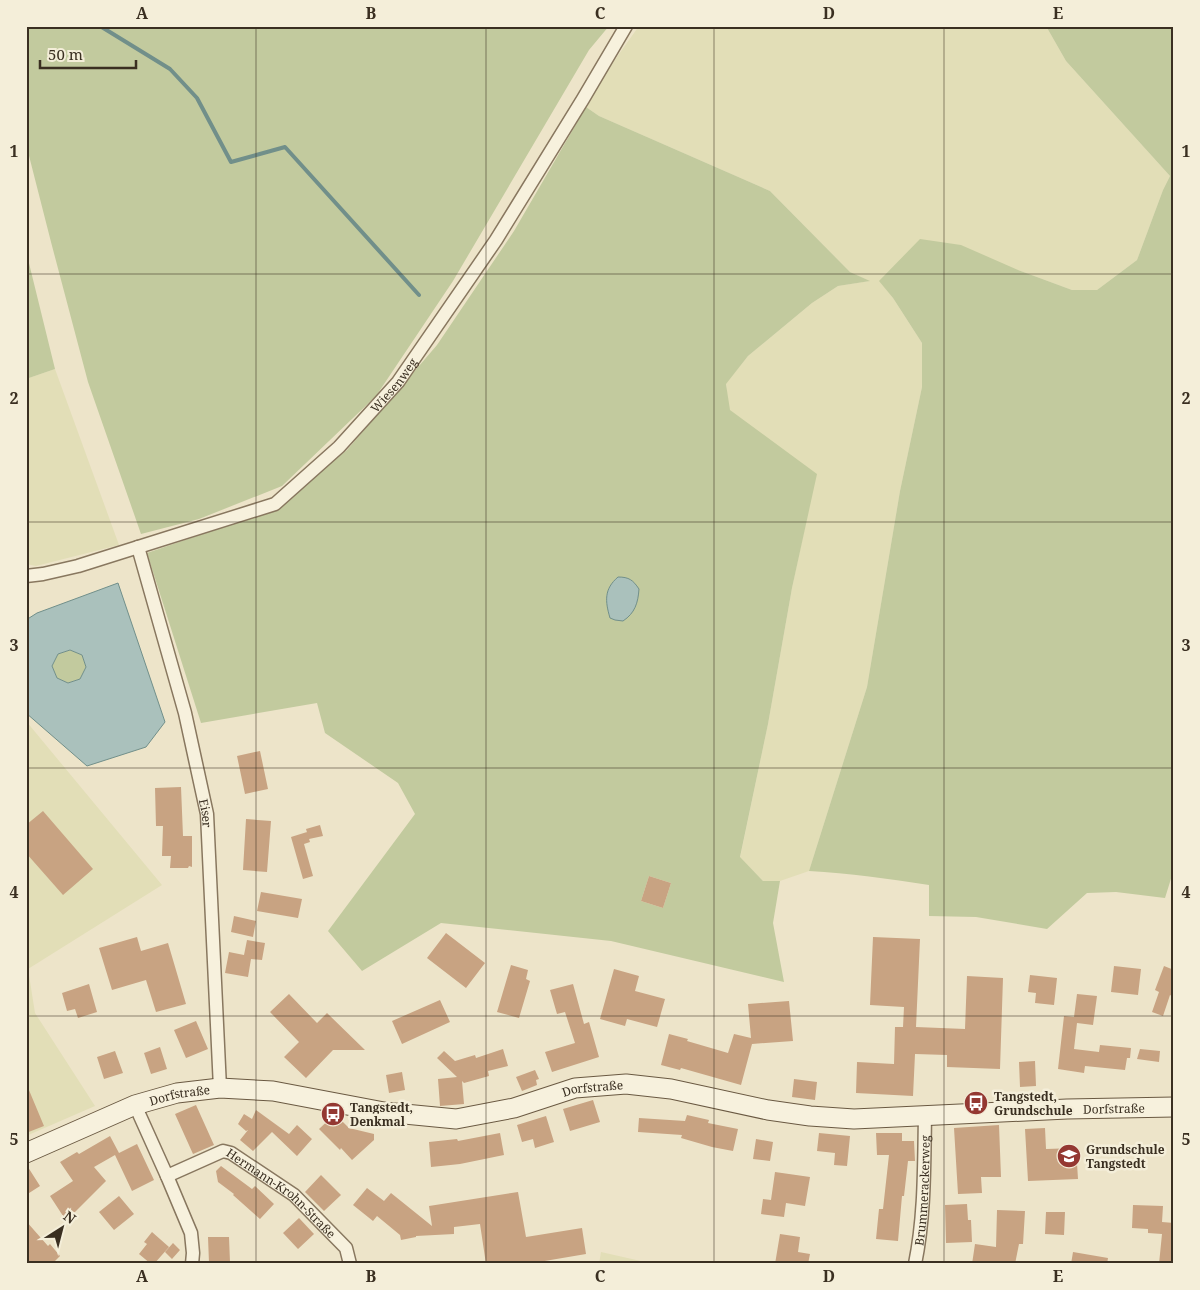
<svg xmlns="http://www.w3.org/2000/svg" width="1200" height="1290" font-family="'Noto Serif',serif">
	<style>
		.farmland { fill: #e2deb7 }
		.green { fill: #c2ca9e; fill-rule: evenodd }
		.water { fill: #aac1bc; stroke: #718f8a; fill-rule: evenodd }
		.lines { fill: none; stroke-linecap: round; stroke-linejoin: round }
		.stream { stroke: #718f8a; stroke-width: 4 }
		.building { fill: #c8a382 }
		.street-casing { stroke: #88775f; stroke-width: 15 }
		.secondary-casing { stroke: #6a5942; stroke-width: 21 }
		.street { stroke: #f7f1dd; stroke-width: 12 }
		.secondary { stroke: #f7f1dd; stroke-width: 19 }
		.grid { fill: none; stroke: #3a2f21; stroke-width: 1; stroke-opacity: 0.55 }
		.labels { text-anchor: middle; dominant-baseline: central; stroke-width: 5; stroke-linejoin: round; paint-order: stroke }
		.street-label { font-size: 12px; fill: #3a2f21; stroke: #f4eed9 }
		.poi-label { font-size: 12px; font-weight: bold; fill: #3a2f21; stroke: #f4eed9; text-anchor: start }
		.neatline { fill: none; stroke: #3a2f21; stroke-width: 2 }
		.grid-label { font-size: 16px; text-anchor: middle; font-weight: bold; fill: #3a2f21 }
	</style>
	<rect width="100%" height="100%" fill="#ede4c9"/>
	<!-- farmland -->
	<path class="farmland" d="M639 26H1046L1066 61 1170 176 1163 190 1137 260 1097 290H1072L1018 270 880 281 893 298 922 343V387L900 491 867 687 809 871 780 881H763L740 858 768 724 792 588 816 475 729 410 726 383 748 356 812 303 838 286 869 281 850 272 770 191 599 116 586 107 589 96Z
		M55 369 119 545 36 566 26 564V379Z
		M26 721 162 885 28 969 35 1013 95 1106 26 1136Z
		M601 1252 654 1264H599Z"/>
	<!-- green -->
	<path class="green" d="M26 26H609L589 50 453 281 376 396 282 486 199 519 141 534 88 382 51 242 26 144Z
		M1046 26H1174V869L1165 898 1116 892 1087 893 1047 929 976 917 929 916V885C889 879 849 873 809 871L867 687 900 491 922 387V343L893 298 879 281 920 239 961 245 1018 270 1072 290H1097L1137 260 1163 190 1170 176 1066 61Z
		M586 107 599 116 770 191 850 272 870 281 838 286 812 303 748 356 726 384 730 410 817 474 792 588 768 724 740 857 763 881H780L773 923 784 982 611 941 441 923 362 971 328 931 415 814 398 783 325 733 317 703 201 723 147 553 273 510 347 450 437 345 514 231ZM649 876 671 883 663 908 641 901Z
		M26 251 55 369 26 379Z
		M70 650 82 655 86 667 80 679 68 683 57 678 52 666 58 654Z"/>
	<!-- water -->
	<path class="water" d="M618 577C629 577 633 580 639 589 638 603 635 613 623 621L615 620 610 618C605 601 604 589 618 577Z
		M118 583 165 722 146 747 87 766 26 713V620L37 613ZM70 650 82 655 86 667 80 679 68 683 57 678 52 666 58 654Z"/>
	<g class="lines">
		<!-- stream -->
		<path class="stream" d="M100 26 170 69 197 98 231 162 285 147 419 295"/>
	</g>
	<!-- building -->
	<path class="building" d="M260 751 268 789 245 794 237 756Z
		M181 787 183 836H192V867L189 866 188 868H170L171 856H162L163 826H156L155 788Z
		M43 811 93 869 63 895 26 853V825Z
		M246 819 271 821 267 872 243 870Z
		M320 825 323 836 309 839 306 829Z
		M307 832 310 842 304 844 313 876 303 879 291 837Z
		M649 876 671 883 663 908 641 901Z
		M261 892 302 899 298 918 257 911Z
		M234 916 256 921 253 937 231 932Z
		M446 933 485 963 466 988 427 958Z
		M137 937 141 951 168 943 186 1004 156 1012 146 980 112 990 99 948Z
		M873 937 920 939 916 1027 965 1029 967 976 1003 978 1000 1069 947 1067V1055L915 1054 913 1096 856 1093 857 1062 894 1064 895 1027H903L904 1007 870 1005Z
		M247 940 265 943 262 960 251 959 248 977 225 973 229 952 244 955Z
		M511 965 528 970 526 979 530 981 519 1018 497 1012Z
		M1114 966 1141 969 1138 995 1111 992Z
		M1164 966 1174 970V991L1172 996 1170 995 1163 1016 1152 1012 1159 992 1155 990Z
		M614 969 639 976 635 991 665 999 657 1027 627 1019 625 1026 600 1019Z
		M1030 975 1057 978 1054 1005 1035 1003 1036 993 1028 992Z
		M89 984 97 1012 78 1018 75 1009 67 1011 62 993Z
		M573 984 584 1024 589 1022 599 1057 552 1072 545 1052 575 1043 565 1012 557 1014 550 990Z
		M289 994 317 1023 327 1013 365 1050H333L306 1078 284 1057 299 1042 270 1012Z
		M1077 994 1097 996 1093 1025 1077 1023 1074 1049 1099 1052 1100 1045 1131 1048 1130 1058H1127L1125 1070 1085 1066 1084 1073 1058 1069 1064 1016 1074 1017Z
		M440 1000 450 1022 402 1044 392 1021Z
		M789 1001 793 1041 752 1044 741 1085 681 1068 680 1070 661 1065 669 1034 688 1039 687 1041 728 1053 734 1034 751 1038 748 1004Z
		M196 1021 208 1049 186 1058 174 1030Z
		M160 1047 167 1069 151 1074 144 1053Z
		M503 1049 508 1066 488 1071 489 1076 464 1083 462 1081 464 1104 440 1106 438 1079 457 1077 437 1058 444 1051 455 1061 475 1055 476 1058Z
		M1140 1049 1160 1051 1159 1062 1137 1059Z
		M115 1051 123 1073 104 1079 97 1057Z
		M1035 1061 1036 1086 1020 1087 1019 1062Z
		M535 1070 539 1079 536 1080 537 1085 522 1091 516 1077Z
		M402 1072 405 1090 389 1093 386 1075Z
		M794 1079 817 1082 815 1100 792 1097Z
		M26 1083 44 1126 26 1133Z
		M593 1100 600 1122 570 1131 563 1109Z
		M196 1105 214 1145 193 1154 175 1114Z
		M256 1110 289 1134 297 1125 312 1139 297 1156 272 1132 253 1151 240 1140 248 1130 246 1131 238 1124 244 1114 252 1119Z
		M335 1114 349 1128 374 1134V1140L352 1160 341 1148 340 1150 319 1129Z
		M687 1115 709 1120 708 1123 738 1129 733 1151 712 1147 681 1138 682 1135 638 1132 639 1118 685 1121Z
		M546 1116 554 1142 535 1148 533 1139 522 1142 517 1125Z
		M999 1125 1001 1177H981L982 1193 958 1194 954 1128Z
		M1045 1128 1046 1149 1076 1148 1078 1179 1028 1181 1025 1129Z
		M500 1133 504 1155 460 1164 431 1167 429 1142 457 1139 458 1141Z
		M819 1133 850 1136 847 1166 834 1165 835 1153 817 1151Z
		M876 1133H902V1141H914L915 1161H908L904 1196H902L898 1241 876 1239 879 1209H883L889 1155H877Z
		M110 1136 119 1153 137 1144 154 1180 132 1191 115 1155 94 1167 106 1181 71 1216V1215L65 1219 50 1196 73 1181 60 1162 77 1152 79 1154Z
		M756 1139 773 1142 770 1161 753 1159Z
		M26 1164 40 1186 26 1195Z
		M221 1166 252 1189 255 1186 274 1204 260 1219 233 1195 234 1194 218 1182 216 1171Z
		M775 1172 810 1177 805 1206 786 1203 784 1217 761 1214 763 1199 771 1200Z
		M321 1175 341 1195 324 1211 305 1192Z
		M367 1188 384 1201 391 1193 432 1226 429 1206 518 1192 526 1237 582 1228 586 1254 527 1264H486L480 1224 454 1227V1234L416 1236V1237L401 1240 400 1235 377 1216 373 1221 353 1205Z
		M119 1196 134 1214 114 1230 99 1212Z
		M967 1204 968 1220H971L972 1242 946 1243 945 1205Z
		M1133 1205 1163 1206 1162 1222 1174 1223V1264H1159L1162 1234 1148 1233V1229L1132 1228Z
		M997 1210 1025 1211 1023 1244H1019L1015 1264H972L975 1244 996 1247Z
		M1046 1212H1065L1064 1235 1045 1234Z
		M299 1218 314 1234 298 1249 283 1233Z
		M26 1221 48 1246 50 1244 60 1256 52 1264H26Z
		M152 1232 169 1247 154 1264H151L139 1254 147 1244 144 1242Z
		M780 1234 800 1237 798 1252 810 1254 808 1264H775Z
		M208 1237H229L230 1262 209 1263Z
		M173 1243 180 1250 172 1259 165 1252Z
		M1073 1252 1108 1258 1107 1264H1071Z"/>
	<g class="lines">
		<!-- street casing -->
		<g class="street-casing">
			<g id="street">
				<path id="s1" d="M138 547 185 713 207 814 220 1088"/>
				<path id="s2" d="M26 576 43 574 78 566 275 504 339 447 398 382 496 240 583 99 626 26"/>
				<path d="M135 1105 167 1176 191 1233 193 1253 192 1264"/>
				<path id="s3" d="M167 1176 223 1151 231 1153 294 1195 346 1248 350 1264"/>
				<path id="s4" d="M915 1264C925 1215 924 1165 925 1116"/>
			</g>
		</g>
		<!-- secondary casing -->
		<g class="secondary-casing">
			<g id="secondary">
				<path id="s5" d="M26 1153 135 1105 177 1093 220 1088 273 1091 384 1112 456 1119 514 1108 575 1088 626 1084 671 1089 768 1110 810 1116 854 1119 1067 1109 1174 1107"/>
			</g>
		</g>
		<!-- street -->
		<use href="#street" class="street"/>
		<!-- secondary -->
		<use href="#secondary" class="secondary"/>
	</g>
	<!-- grid -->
	<path class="grid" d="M256 26V1264M486 26V1264M714 26V1264M944 26V1264M26 274H1174M26 522H1174M26 768H1174M26 1016H1174"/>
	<!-- icons -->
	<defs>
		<g id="bus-disc" transform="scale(1.25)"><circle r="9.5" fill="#943832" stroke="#f4eed9"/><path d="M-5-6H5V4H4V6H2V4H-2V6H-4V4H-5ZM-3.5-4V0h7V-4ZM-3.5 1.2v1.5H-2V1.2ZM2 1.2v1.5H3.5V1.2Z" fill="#fff"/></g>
		<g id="school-disc" transform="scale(1.25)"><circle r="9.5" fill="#943832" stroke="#f4eed9"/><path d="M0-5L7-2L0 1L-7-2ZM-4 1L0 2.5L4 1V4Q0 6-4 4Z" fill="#fff"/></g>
	</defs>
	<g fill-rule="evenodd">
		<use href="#bus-disc" x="976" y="1103"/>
		<use href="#bus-disc" x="333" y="1114"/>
		<use href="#school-disc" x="1069" y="1156"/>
	</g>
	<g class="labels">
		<!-- street labels -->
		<g class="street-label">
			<text stroke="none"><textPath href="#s2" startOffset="428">Wiesenweg</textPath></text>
			<text stroke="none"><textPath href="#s1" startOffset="275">Eiser</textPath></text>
			<text stroke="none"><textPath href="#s5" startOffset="585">Dorfstraße</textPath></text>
			<text stroke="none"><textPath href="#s5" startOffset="165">Dorfstraße</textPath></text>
			<text stroke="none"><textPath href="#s5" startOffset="1110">Dorfstraße</textPath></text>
			<text stroke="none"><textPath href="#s4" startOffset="74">Brummerackerweg</textPath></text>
			<text stroke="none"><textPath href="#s3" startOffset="134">Hermann-Krohn-Straße</textPath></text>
		</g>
		<!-- poi labels -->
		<g class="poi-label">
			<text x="994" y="1096">Tangstedt,<tspan x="994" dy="14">Grundschule</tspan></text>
			<text x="350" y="1107">Tangstedt,<tspan x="350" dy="14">Denkmal</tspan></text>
			<text x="1086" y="1149">Grundschule<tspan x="1086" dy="14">Tangstedt</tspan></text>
		</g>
	</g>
	<!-- border -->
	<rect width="1200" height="1290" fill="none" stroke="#f4eed9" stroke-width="55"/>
	<!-- north arrow -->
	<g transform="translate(62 1228) rotate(36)" stroke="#f4eed9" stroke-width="4" paint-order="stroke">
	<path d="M0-4L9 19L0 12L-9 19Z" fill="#3a2f21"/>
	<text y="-8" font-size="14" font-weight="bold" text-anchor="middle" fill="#3a2f21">N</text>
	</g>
	<!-- scale -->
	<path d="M40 60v8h96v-8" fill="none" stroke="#3a2f21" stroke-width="2.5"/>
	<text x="48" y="60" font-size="15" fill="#3a2f21" stroke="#f4eed9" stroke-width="4" paint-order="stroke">50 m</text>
	<rect x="28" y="28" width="1144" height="1234" class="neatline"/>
	<g class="grid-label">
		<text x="142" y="19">A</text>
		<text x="371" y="19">B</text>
		<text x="600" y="19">C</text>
		<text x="829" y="19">D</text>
		<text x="1058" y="19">E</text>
		<text x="14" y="157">1</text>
		<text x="1186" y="157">1</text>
		<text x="14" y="404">2</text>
		<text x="1186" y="404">2</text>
		<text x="14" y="651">3</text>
		<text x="1186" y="651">3</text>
		<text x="14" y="898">4</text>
		<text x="1186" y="898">4</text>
		<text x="14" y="1145">5</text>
		<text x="1186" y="1145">5</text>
		<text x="142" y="1282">A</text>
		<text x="371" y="1282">B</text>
		<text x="600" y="1282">C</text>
		<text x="829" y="1282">D</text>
		<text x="1058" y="1282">E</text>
	</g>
</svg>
